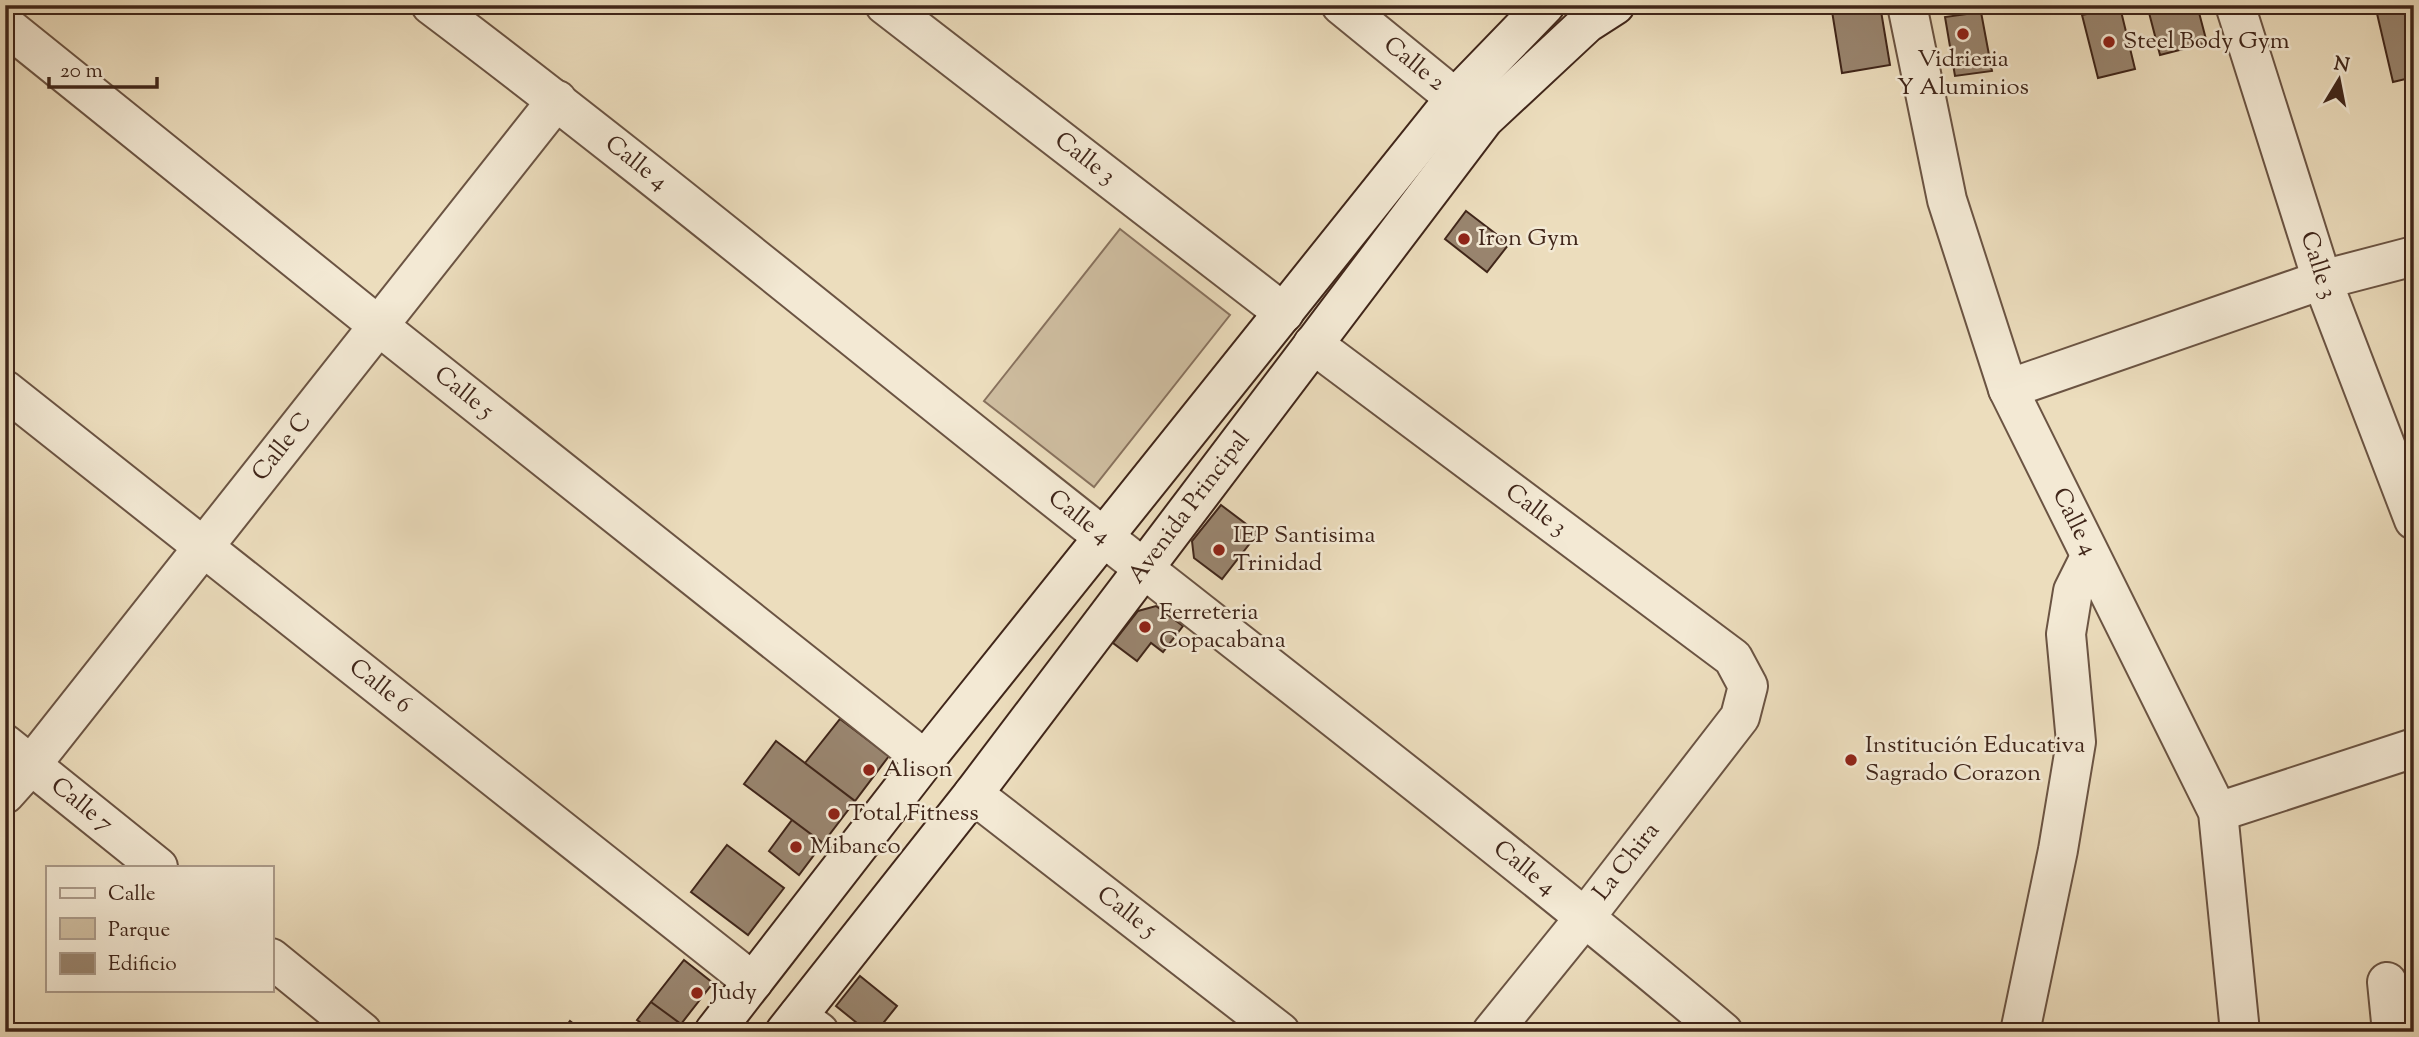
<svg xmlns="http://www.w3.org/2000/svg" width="2419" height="1037" font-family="'Sorts Mill Goudy',serif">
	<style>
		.green { fill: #cfbea1; stroke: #88725e; stroke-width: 2 }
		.building { fill: #99856f; stroke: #40261a; stroke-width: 2 }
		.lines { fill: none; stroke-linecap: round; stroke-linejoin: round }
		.street-casing { stroke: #6b5443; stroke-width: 42 }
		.secondary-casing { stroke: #40261a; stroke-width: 42 }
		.street { stroke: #f3e9d4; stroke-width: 38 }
		.secondary { stroke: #f3e9d4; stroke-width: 38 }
		.poi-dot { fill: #8f2418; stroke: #f3e9d4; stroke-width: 2.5 }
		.labels { text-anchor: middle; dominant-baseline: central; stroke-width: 5; stroke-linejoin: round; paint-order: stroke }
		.poi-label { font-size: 24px; fill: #40261a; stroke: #f3e9d4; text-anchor: start }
		.street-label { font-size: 24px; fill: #40261a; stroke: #f3e9d4 }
	</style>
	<rect width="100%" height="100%" fill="#ecddbd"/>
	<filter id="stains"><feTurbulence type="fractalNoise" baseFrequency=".00286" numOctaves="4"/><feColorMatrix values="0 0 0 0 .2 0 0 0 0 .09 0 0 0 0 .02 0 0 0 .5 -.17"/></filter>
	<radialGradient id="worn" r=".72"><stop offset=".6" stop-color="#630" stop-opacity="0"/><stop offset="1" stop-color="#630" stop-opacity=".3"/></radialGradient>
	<!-- green -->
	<path class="green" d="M1120 229 1230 315 1094 487 984 401Z"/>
	<!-- building -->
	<path class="building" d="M1831 5H1880L1890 65 1842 73Z
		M2147 5H2197L2207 43 2160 55Z
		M2375 5H2414V77L2393 82Z
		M2120 7 2135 69 2098 78 2082 15Z
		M1981 12 1992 71 1955 76 1945 17Z
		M1466 211 1509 244 1487 272 1445 239Z
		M1221 505 1258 533 1222 579 1194 558 1192 541Z
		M1156 606 1183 626 1163 652 1151 643 1137 661 1113 643 1138 611Z
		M840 719 889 756 855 801 805 763Z
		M776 741 855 801 823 843 744 784Z
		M792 820 823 843 799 875 769 851Z
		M727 845 784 888 748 935 691 892Z
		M684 960 713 983 681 1024 651 1002Z
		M860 976 897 1006 876 1032H868L836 1006Z
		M651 1002 681 1024 676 1032H653L637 1020Z
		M570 1021 584 1032H562Z"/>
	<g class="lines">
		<!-- street casing -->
		<g class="street-casing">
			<g id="street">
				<path id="s1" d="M431 5C658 176 877 359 1101 535 1310 699 1520 861 1723 1032"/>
				<path id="s2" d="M885 5 1284 313"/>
				<path id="s3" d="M1341 5 1455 98"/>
				<path id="s4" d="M1907 5 1947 200 2008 389 2218 812 2240 1032"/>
				<path id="s5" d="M2235 5 2322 280 2414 520"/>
				<path id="s6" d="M5 25 380 327 925 760"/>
				<path id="s7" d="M1313 344 1733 658 1748 686 1740 717 1586 916 1492 1032"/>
				<path d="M2008 389 2322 280 2414 256"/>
				<path id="s8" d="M5 390 753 982"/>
				<path id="s9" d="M5 744 158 867"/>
				<path id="s10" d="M5 794 31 765 557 100"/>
				<path id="s11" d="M973 794 1280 1032"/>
				<path d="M2218 812 2414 748"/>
				<path d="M271 958 362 1032"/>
				<path d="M2387 982 2392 1032"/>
				<path d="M798 1016 819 1032"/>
				<path d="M2020 1032 2058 850 2076 742 2066 634 2073 591 2090 557"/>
			</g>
		</g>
		<!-- secondary casing -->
		<g class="secondary-casing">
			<g id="secondary">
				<path d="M714 1032 925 760 1455 98 1545 5"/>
				<path id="s12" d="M785 1032 973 794 1484 119 1587 23 1615 5"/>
			</g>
		</g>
		<!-- street -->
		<use href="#street" class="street"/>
		<!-- secondary -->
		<use href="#secondary" class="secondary"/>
	</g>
	<!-- markers -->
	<g class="poi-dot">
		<circle cx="1963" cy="34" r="7"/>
		<circle cx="2109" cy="42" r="7"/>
		<circle cx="1464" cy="239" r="7"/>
		<circle cx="1219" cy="550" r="7"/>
		<circle cx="1145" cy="627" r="7"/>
		<circle cx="1851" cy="760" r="7"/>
		<circle cx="869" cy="770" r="7"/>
		<circle cx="834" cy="814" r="7"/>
		<circle cx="796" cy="847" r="7"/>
		<circle cx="697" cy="993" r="7"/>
	</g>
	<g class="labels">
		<!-- poi labels -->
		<g class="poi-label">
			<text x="2123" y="42">Steel Body Gym</text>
			<text x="1963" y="60" text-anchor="middle">Vidrieria<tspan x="1963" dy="28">Y Aluminios</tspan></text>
			<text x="1478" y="239">Iron Gym</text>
			<text x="1233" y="536">IEP Santisima<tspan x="1233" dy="28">Trinidad</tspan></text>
			<text x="1159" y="613">Ferreteria<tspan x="1159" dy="28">Copacabana</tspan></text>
			<text x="1865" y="746">Institución Educativa<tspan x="1865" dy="28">Sagrado Corazon</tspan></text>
			<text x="883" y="770">Alison</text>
			<text x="848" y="814">Total Fitness</text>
			<text x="810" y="847">Mibanco</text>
			<text x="711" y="993">Judy</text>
		</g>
		<!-- street labels -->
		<g class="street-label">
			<text stroke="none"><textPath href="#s3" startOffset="94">Calle 2</textPath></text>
			<text stroke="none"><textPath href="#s2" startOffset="252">Calle 3</textPath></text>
			<text stroke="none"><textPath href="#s1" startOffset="259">Calle 4</textPath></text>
			<text stroke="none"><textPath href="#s5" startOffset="273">Calle 3</textPath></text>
			<text stroke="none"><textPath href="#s6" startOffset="588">Calle 5</textPath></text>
			<text stroke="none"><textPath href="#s10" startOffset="444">Calle C</textPath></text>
			<text stroke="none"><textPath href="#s12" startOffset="662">Avenida Principal</textPath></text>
			<text stroke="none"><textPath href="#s7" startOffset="278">Calle 3</textPath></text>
			<text stroke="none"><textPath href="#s1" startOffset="826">Calle 4</textPath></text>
			<text stroke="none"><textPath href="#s4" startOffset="546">Calle 4</textPath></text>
			<text stroke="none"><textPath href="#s8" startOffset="478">Calle 6</textPath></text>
			<text stroke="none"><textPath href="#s9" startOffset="98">Calle 7</textPath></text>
			<text transform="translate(1627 862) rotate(-52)">La Chira</text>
			<text stroke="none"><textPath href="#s1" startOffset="1393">Calle 4</textPath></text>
			<text stroke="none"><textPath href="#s11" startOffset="194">Calle 5</textPath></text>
		</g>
	</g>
	<!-- margin -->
	<rect width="2419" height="1037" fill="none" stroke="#ecddbd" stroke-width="28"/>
	<rect x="7" y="7" width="2405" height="1023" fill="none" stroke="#40261a" stroke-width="3.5"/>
	<rect x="14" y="14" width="2391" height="1009" fill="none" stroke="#40261a" stroke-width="2"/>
	<!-- legend -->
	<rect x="46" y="866" width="228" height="126" fill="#f3e9d4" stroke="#ab9b8a" stroke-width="2"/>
	<rect x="60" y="888" width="35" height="10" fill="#f3e9d4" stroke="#ab9b8a" stroke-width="2"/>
	<text x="108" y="900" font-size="21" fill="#40261a">Calle</text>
	<rect x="60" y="918" width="35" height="21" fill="#cfbea1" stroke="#ab9b8a" stroke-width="2"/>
	<text x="108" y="936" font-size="21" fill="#40261a">Parque</text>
	<rect x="60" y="953" width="35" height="21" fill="#99856f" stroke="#ab9b8a" stroke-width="2"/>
	<text x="108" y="970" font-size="21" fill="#40261a">Edificio</text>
	<!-- north arrow -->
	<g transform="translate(2339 80) rotate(10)" stroke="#f3e9d4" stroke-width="5" paint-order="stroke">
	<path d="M0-5L12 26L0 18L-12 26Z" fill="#40261a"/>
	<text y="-10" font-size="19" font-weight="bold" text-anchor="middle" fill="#40261a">N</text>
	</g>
	<!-- scale -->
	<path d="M49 77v10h108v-10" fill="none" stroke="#40261a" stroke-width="3.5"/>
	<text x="60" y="77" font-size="21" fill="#40261a" stroke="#f3e9d4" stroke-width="5" paint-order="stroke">20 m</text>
	<rect width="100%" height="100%" filter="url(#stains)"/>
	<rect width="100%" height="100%" fill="url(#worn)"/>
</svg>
